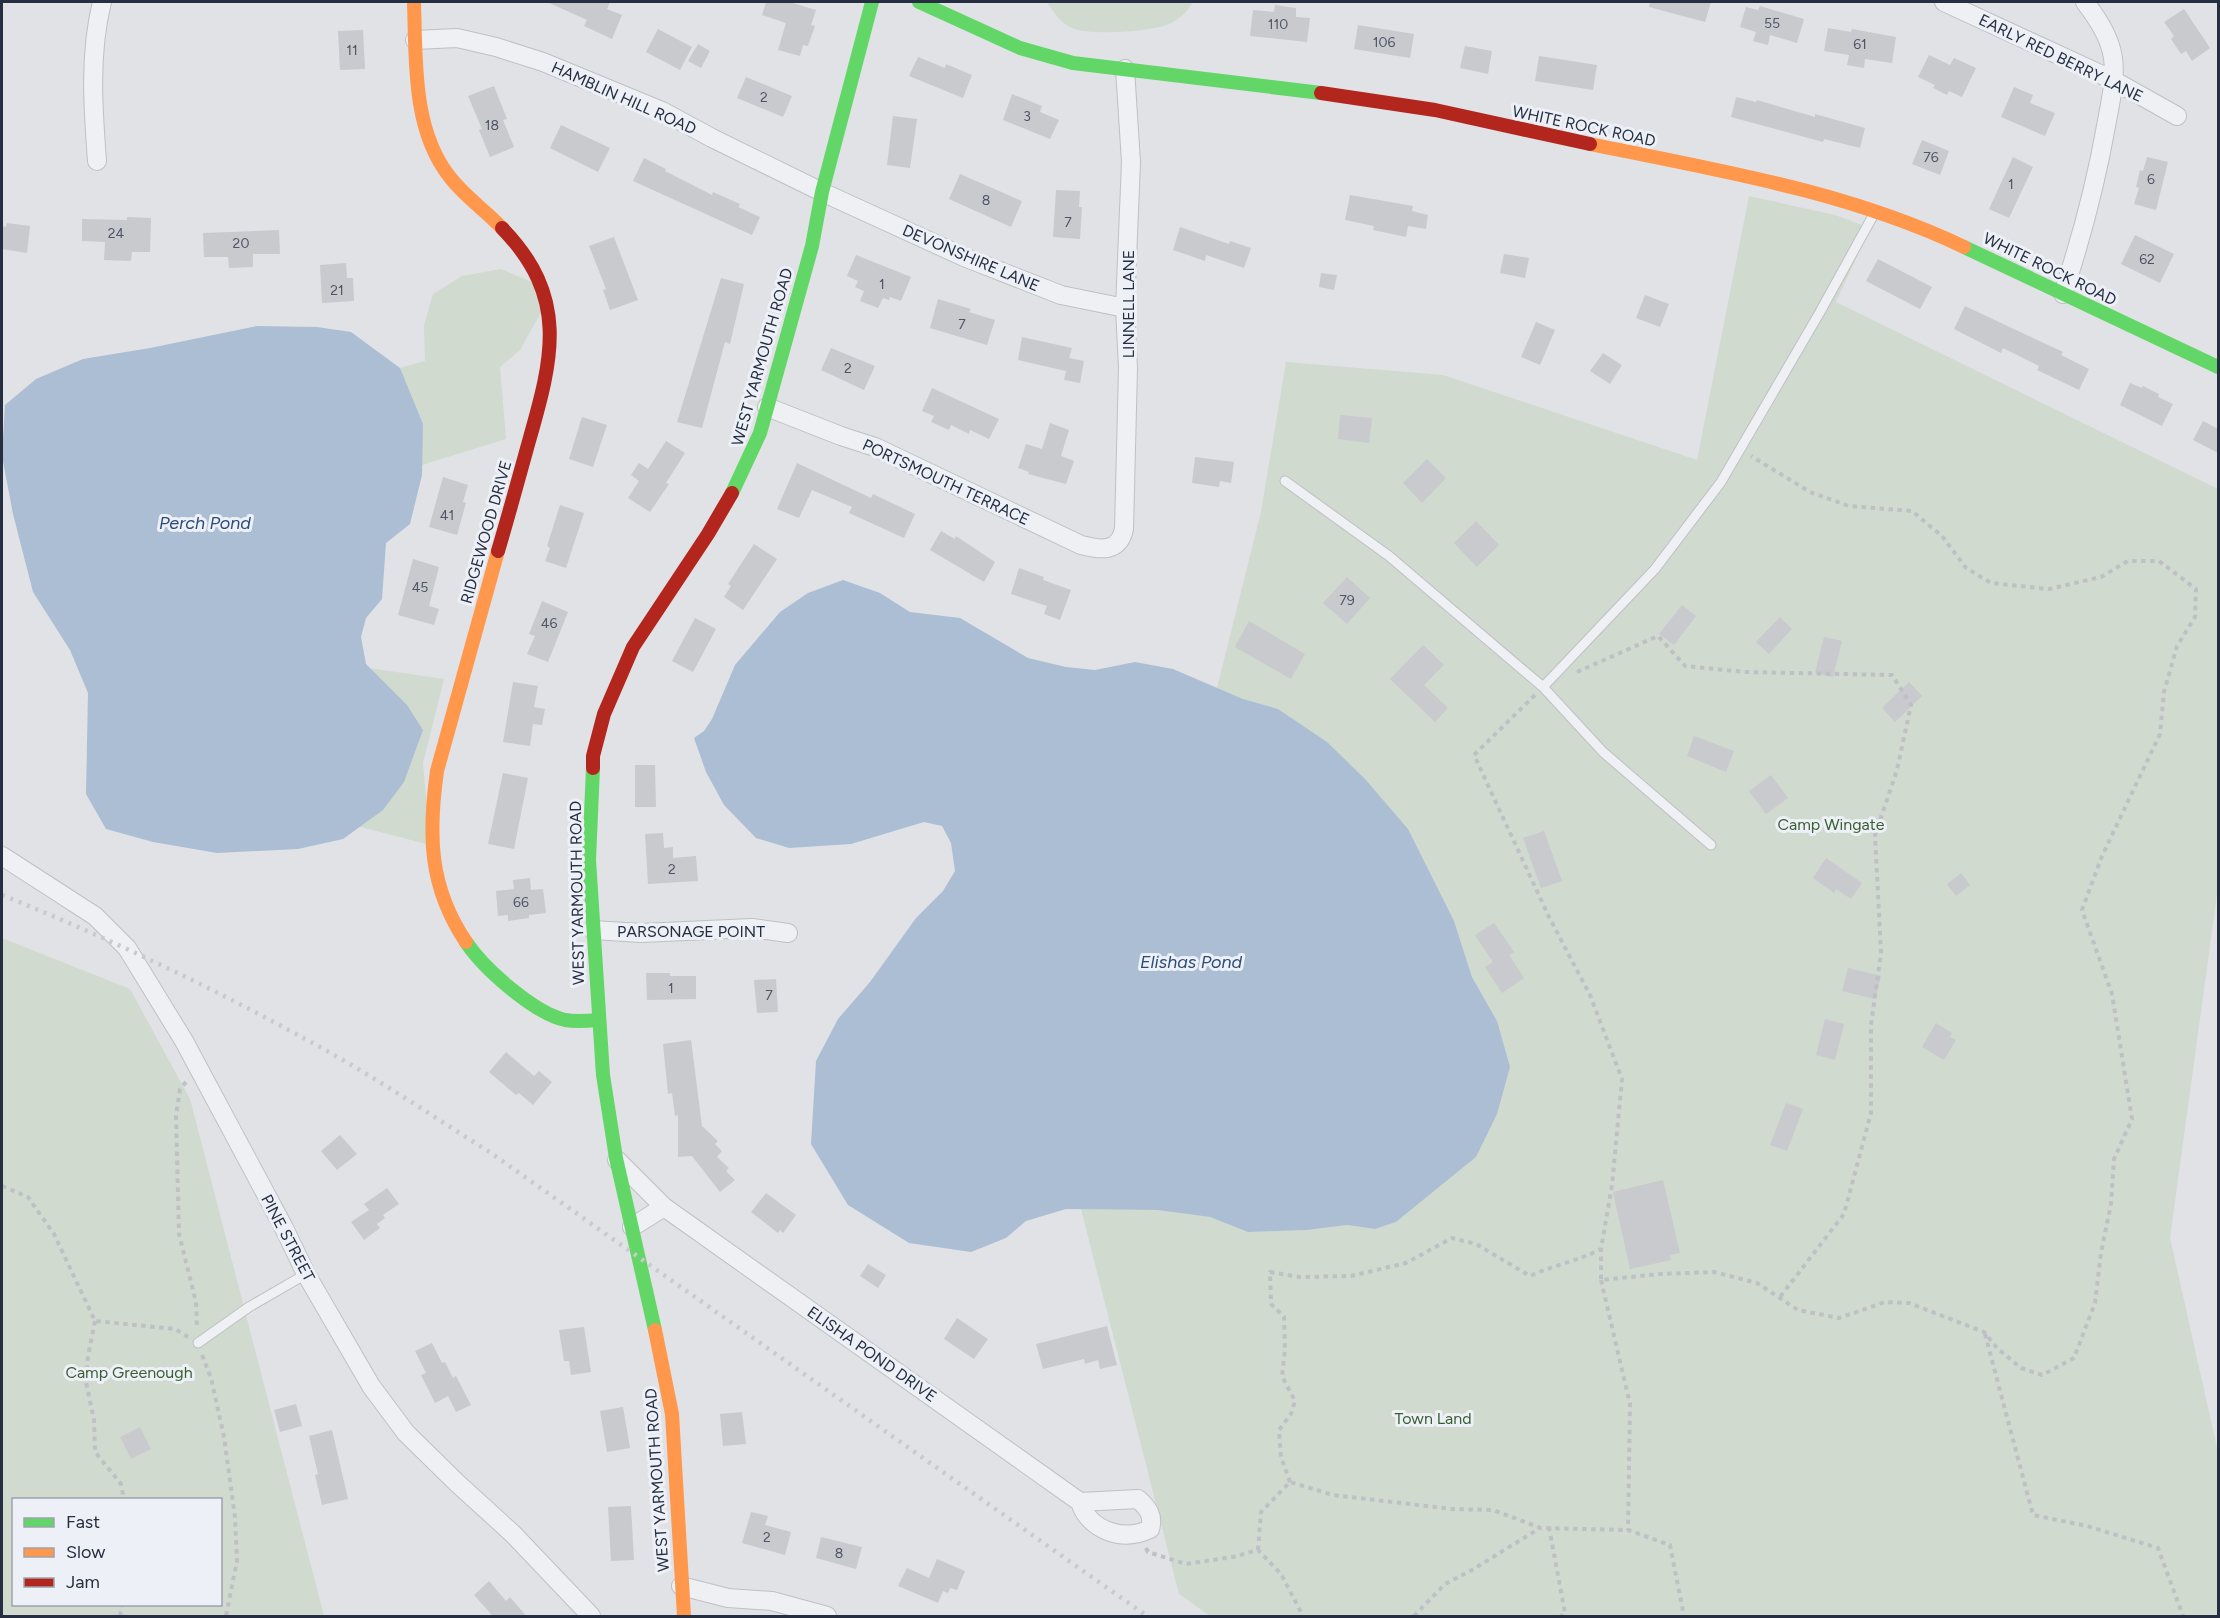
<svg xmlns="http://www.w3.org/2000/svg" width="2220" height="1618" font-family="Figtree,sans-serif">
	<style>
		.green { fill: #d0dacf; fill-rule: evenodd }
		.water { fill: #abbed4 }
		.building { fill: #c8cace }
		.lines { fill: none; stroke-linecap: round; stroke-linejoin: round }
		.lane-casing { stroke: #bec0c4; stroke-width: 11 }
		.street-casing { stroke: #bec0c4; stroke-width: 20 }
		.path { stroke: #bfc0c6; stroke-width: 4; stroke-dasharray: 4.5 4.5; stroke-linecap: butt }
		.lane { stroke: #eff0f3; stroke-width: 9 }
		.street { stroke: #eff0f3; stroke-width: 18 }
		.fast { stroke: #63d668; stroke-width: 14 }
		.slow { stroke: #ff974d; stroke-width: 14 }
		.jam { stroke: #b3261e; stroke-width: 14 }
		.rail { stroke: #c8cace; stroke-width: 4.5; stroke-dasharray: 3 6; stroke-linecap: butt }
		.labels { text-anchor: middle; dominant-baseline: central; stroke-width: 6; stroke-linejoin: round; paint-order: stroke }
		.number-label { font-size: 14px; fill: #4e5665 }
		.street-label { font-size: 16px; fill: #252f41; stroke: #edf0f6 }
		.park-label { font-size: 16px; fill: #385e31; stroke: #edf0f6 }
		.water-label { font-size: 18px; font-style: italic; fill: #2b4c79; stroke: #edf0f6 }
	</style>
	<rect width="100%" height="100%" fill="#e0e2e6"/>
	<!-- green -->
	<path class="green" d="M1047 2H1192C1189 11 1182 16 1173 22 1157 32 1090 36 1072 28 1060 23 1054 12 1047 2Z
		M1749 196 1835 215 1870 228 1836 302 2218 489V887L2170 1238 2218 1452V1616H1210L1179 1594 1081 1209 1157 1210 1210 1217 1248 1232 1307 1230 1347 1225 1375 1229 1396 1222 1476 1157 1497 1021 1472 977 1454 921 1243 699 1217 688 1261 512 1286 362 1443 375 1697 460Z
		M501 269 532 282 544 307 520 350 500 367 506 439 370 481 401 371 400 368 425 361 424 325 433 294 462 276Z
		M362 667 444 679 423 763 430 845 311 814Z
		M2 938 130 989 190 1099 324 1616H2ZM14 1500H220V1604H14Z"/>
	<!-- water -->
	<path class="water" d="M257 326 317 327 351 332 400 368 423 424 422 475 410 524 386 543 382 599 366 618 361 637 366 664 407 705 423 730 404 782 383 810 343 839 298 849 217 853 153 842 106 829 86 794 88 693 70 650 33 592 13 514 2 456 5 405 36 379 83 359 150 348Z
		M843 580 880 593 910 612 960 618 1028 658 1066 667 1095 670 1135 662 1173 669 1243 699 1278 709 1327 742 1365 779 1408 829 1454 921 1472 977 1497 1021 1510 1067 1497 1114 1476 1157 1396 1222 1375 1229 1347 1225 1307 1230 1248 1232 1210 1217 1157 1210 1066 1209 1026 1221 1006 1238 971 1252 909 1243 848 1205 811 1144 816 1061 838 1019 870 982 916 918 943 891 955 871 951 843 942 826 924 822 851 844 789 848 756 838 724 805 706 772 694 738 704 731 712 719 735 665 780 612 808 593Z"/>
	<!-- building -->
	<path class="building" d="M547 2H610L607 9 622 15 612 39 584 26 587 20Z
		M766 2H789L816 10 811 25 815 26 808 46 803 45 800 56 778 50 786 23 762 15Z
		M1650 2H1711L1705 22 1649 7Z
		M1275 5 1296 8V17L1310 18 1307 42 1250 36 1253 10 1274 12Z
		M1760 6 1804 19 1797 43 1770 35 1768 45 1753 41 1756 32 1740 27 1746 7 1758 10Z
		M2184 9 2210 48 2192 61 2186 51 2181 54 2171 39 2174 36 2164 22Z
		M1358 25 1414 34 1410 58 1354 49Z
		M1828 28 1851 32 1852 29 1896 37 1892 63 1865 59 1864 68 1847 65 1849 55 1824 51Z
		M658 29 692 47 680 70 646 52Z
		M363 30 365 69 340 70 338 31Z
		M698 44 710 51 701 68 688 61Z
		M1465 46 1492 51 1488 74 1460 68Z
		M1929 55 1950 65 1954 58 1976 68 1962 97 1949 91 1947 95 1933 88 1935 85 1918 77Z
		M1539 56 1597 65 1593 90 1535 81Z
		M918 57 945 68 946 64 972 75 963 98 909 76Z
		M746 77 792 96 783 117 737 98Z
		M494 86 507 119 503 120 514 147 490 157 479 130 482 129 468 96Z
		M2014 87 2033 95 2030 103 2055 113 2045 136 2001 117Z
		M1012 94 1042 106 1040 112 1059 120 1050 139 1003 120Z
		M1736 97 1756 102 1757 100 1815 117V114L1865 128 1860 148 1824 139 1823 142 1731 117Z
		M893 116 917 119 910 168 887 165Z
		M561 125 610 148 598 172 550 148Z
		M1922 140 1949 151 1940 175 1912 164Z
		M2013 157 2033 167 2009 218 1989 209Z
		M2147 157 2168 162 2156 210 2134 204 2139 188 2136 187 2140 170 2143 171Z
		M644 158 666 169 665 171 712 195 713 192 740 204 738 207 760 217 752 235 633 181Z
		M960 174 1022 201 1011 227 949 199Z
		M1056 190 1080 191 1079 207H1082L1080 239 1053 237Z
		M1350 195 1413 206 1412 211 1428 215 1426 229 1408 226 1406 237 1373 230 1374 226 1345 220Z
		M127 217 151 218 150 252H132L131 261 104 260 105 242 82 241V219L127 220Z
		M7 223 30 226 27 253 2 249V226L6 227Z
		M1180 227 1229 244 1230 241 1251 248 1244 268 1206 255 1205 261 1173 250Z
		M279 230 280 254H253V267L229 268 228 257H204L203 233Z
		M2135 235 2174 254 2160 283 2121 264Z
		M614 237 638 300 610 310 603 290 606 289 589 246Z
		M1504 254 1529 258 1525 278 1500 273Z
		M856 255 911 277 901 301 890 297 889 300 883 298 878 308 860 301 864 291 855 287 858 281 847 276Z
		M1878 259 1932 287 1920 309 1866 281Z
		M346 263 347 278H353L354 301 322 303 320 265Z
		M1321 273 1337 275 1334 290 1319 287Z
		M721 278 744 284 730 344 725 342 702 428 677 422Z
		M1645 295 1669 304 1660 327 1636 318Z
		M938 299 971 309 969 312 995 320 987 345 930 328Z
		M1965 306 2063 352 2061 355 2089 369 2079 390 2037 370 2039 366 2003 348 2001 353 1954 329Z
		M1536 322 1555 330 1540 365 1521 357Z
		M1022 337 1072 348 1069 358 1084 361 1080 383 1064 380 1066 371 1018 360Z
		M831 348 875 366 864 390 821 370Z
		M1603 353 1622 365 1610 384 1590 371Z
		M2130 383 2142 388 2143 386 2159 394 2158 397 2173 404 2162 426 2120 405Z
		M932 388 999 419 989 439 970 430 969 434 951 425 949 430 931 422 934 416 922 411Z
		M1340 415 1372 418 1369 443 1338 439Z
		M582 417 607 425 593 467 569 459Z
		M2203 421 2218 429V453L2193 440Z
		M1050 423 1069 430 1061 456 1074 461 1066 484 1028 474 1029 472 1018 468 1026 444 1042 449Z
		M666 441 685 453 666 483 669 484 650 512 628 498 639 481 631 475 639 463 648 469Z
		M1195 457 1234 462 1231 483 1220 481 1219 487 1192 483Z
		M1427 459 1446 478 1422 503 1403 483Z
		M797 463 871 498 873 494 915 514 904 538 849 513 852 507 812 490 799 518 777 509Z
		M443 477 468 485 463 502 466 503 457 535 429 527Z
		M560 505 584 513 566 568 545 561 550 548 547 546Z
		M1476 521 1499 545 1477 567 1454 543Z
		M941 531 955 539 956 536 995 562 984 582 930 550Z
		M754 544 777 559 743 610 724 597 731 586 728 584Z
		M413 559 439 567 429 606 439 609 434 625 398 615Z
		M1019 568 1044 577 1043 580 1071 590 1060 620 1044 614 1047 606 1011 594Z
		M1347 577 1370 598 1347 624 1323 603Z
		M542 601 568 612 548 662 527 654 535 636 529 634Z
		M1682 605 1696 616 1674 645 1659 634Z
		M1780 617 1792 629 1769 654 1756 642Z
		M695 618 716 629 693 672 672 661Z
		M1249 621 1305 654 1291 679 1235 647Z
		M1824 637 1842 641 1833 677 1815 673Z
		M1423 645 1444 665 1424 685 1448 708 1435 722 1390 679Z
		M513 682 538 686 534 707 545 709 542 725 533 724 530 746 503 742Z
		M1909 682 1922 696 1895 722 1882 708Z
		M1694 736 1734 751 1726 772 1687 756Z
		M635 765H655L656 807H635Z
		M503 773 528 778 514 849 488 844Z
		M1771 775 1788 798 1766 814 1749 791Z
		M1544 831 1562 881 1541 888 1523 838Z
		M663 833 664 848 673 847V858L696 856 698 881 648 884 645 834Z
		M1826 858 1862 883 1851 899 1836 889 1834 893 1813 878Z
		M1961 873 1970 885 1956 896 1947 884Z
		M530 878 531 890 543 889 546 913 529 915V918L508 921V915L498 916 496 891 514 889 513 880Z
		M1494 923 1514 952 1509 955 1524 978 1502 993 1485 967 1493 962 1475 935Z
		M1848 968 1881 976 1875 999 1842 991Z
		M646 973H670V976H696V999L647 1000Z
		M776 979 778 1012 757 1013 754 980Z
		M1825 1019 1844 1024 1835 1060 1816 1055Z
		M1936 1023 1952 1033 1950 1037 1956 1040 1944 1060 1922 1047Z
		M691 1040 702 1126 718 1141 715 1144 722 1151 717 1157 729 1168 726 1171 735 1180 720 1192 692 1156 678 1157V1115L675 1116 672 1093 668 1094 663 1044Z
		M506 1052 534 1076 539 1071 552 1082 533 1105 519 1093 516 1095 489 1072Z
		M1786 1103 1803 1109 1787 1151 1770 1145Z
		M340 1135 357 1154 337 1170 321 1151Z
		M1663 1180 1680 1253 1670 1255 1671 1260 1630 1269 1613 1192Z
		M387 1188 399 1204 383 1215 385 1218 377 1224 380 1228 364 1240 351 1222 369 1210 364 1204Z
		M766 1193 796 1215 783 1233 780 1230 778 1233 751 1212Z
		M868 1264 886 1275 878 1288 860 1276Z
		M957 1318 988 1339 974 1359 944 1339Z
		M1107 1326 1117 1365 1100 1369 1098 1360 1085 1364 1084 1359 1043 1369 1036 1344Z
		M584 1327 591 1372 571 1375 569 1361H564L559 1330Z
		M432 1343 442 1363 445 1362 453 1378 456 1376 471 1405 456 1412 448 1396 435 1403 421 1375 426 1373 415 1351Z
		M296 1404 302 1426 280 1432 274 1410Z
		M623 1407 630 1448 607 1452 600 1411Z
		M742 1412 746 1444 723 1446 720 1414Z
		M140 1427 151 1449 131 1459 120 1437Z
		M332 1430 348 1499 322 1505 315 1475 318 1474 309 1436Z
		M631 1506 634 1560 611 1561 608 1507Z
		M751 1512 768 1516 765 1525 791 1532 785 1555 742 1543Z
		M821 1537 862 1547 856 1569 816 1558Z
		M937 1559 965 1571 957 1590 950 1588 948 1593 943 1591 938 1603 898 1586 907 1568 929 1578Z
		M489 1581 506 1601 510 1597 527 1617H488L491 1614 474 1595Z"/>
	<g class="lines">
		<!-- lane casing -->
		<g class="lane-casing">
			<path id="lane" d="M1285 481 1389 556 1543 687 1603 752 1711 845
				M1543 687 1655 569 1721 482 1820 312 1875 212
				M198 1343 249 1307 306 1274"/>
		</g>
		<!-- street casing -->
		<g class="street-casing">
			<path id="street" d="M1944 2 2113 80 2177 116
				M415 40 457 38 496 47 543 62 662 111 712 138 822 192 964 257 1061 295 1125 308
				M97 161C93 108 89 54 102 2
				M2063 294C2081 239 2096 183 2106 126 2110 104 2116 80 2113 58 2110 37 2097 18 2085 2
				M767 407 841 436 875 447 1081 545C1100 550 1119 553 1124 529L1128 368 1125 308 1131 162 1125 69
				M2 856 95 916 127 948 184 1041 284 1228 306 1274 371 1386 406 1433 457 1483 513 1534 591 1616
				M593 930 641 933 752 928 788 933
				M617 1160 664 1207
				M632 1227 664 1207 1080 1502 1138 1499C1148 1508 1154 1516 1150 1529 1123 1542 1089 1531 1080 1502
				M681 1586 728 1598 772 1601 827 1616"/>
		</g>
		<!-- path -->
		<path class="path" d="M1577 672 1658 636 1685 666 1745 672 1892 675 1911 705 1897 770 1875 835 1881 953 1871 1025V1113L1844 1214 1780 1297
			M1535 695 1474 755 1549 917 1590 995 1622 1079 1612 1185 1601 1249V1280L1660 1274 1714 1272 1757 1283 1798 1310 1839 1318 1885 1302 1909 1303 1984 1332 1998 1349 2021 1368 2042 1375 2074 1358 2095 1303 2101 1253 2111 1204 2114 1159 2132 1119 2112 994 2082 910 2102 856 2160 734 2164 692 2177 646 2195 617 2196 589 2159 561H2128L2101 577 2049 589 1991 583 1966 568 1942 536 1912 511 1849 506 1810 492 1751 456
			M186 1082 180 1089 176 1116 179 1234 196 1302 197 1327
			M2 1186 28 1197 54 1234 95 1321 175 1329 188 1337
			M1601 1280 1630 1404 1628 1530
			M95 1321 88 1356 86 1382 94 1420 95 1452 121 1484 124 1500
			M1985 1334 2033 1515 2087 1526 2158 1548 2183 1616
			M202 1355 211 1378 224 1437 235 1517 237 1561 226 1616
			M1290 1482 1281 1457 1279 1430 1291 1414 1295 1401 1282 1376 1285 1350 1284 1317 1271 1304 1270 1272 1300 1277 1351 1276 1406 1263 1452 1238 1476 1244 1530 1276C1554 1265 1578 1261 1601 1249
			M1549 1527 1565 1613 1561 1616
			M1146 1548 1148 1552 1186 1564 1233 1557 1258 1550 1281 1574 1301 1612 1300 1616
			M1258 1550 1261 1512 1290 1482 1333 1495 1452 1509 1493 1510 1541 1528 1628 1530 1670 1545 1684 1616
			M120 1616 122 1604
			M1414 1616 1445 1584 1472 1570 1540 1528"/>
		<!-- lane -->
		<use href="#lane" class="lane"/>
		<!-- street -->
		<use href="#street" class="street"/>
		<!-- fast -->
		<path class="fast" d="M919 2 1020 48 1073 63 1321 93
			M1964 247 2218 367
			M732 493 760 433 812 246 822 192 872 2
			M593 768 589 860 603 1075 616 1158 655 1330
			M466 942C484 969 534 1013 565 1020 576 1022 587 1021 598 1020"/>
		<!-- slow -->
		<path class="slow" d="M414 2C416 58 412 129 449 176 464 196 485 210 502 228
			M1590 144C1716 170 1847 191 1964 247
			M466 942C429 887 428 835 437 771L498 551
			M655 1330 672 1414 684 1616"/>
		<!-- jam -->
		<path class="jam" d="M1321 93 1435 110 1590 144
			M498 551C509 514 519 477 529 441 553 357 569 297 502 228
			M593 768V756L604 714 633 647 708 534 732 493"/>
		<!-- rail -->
		<path class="rail" d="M2 895C114 940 223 993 329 1052 384 1083 437 1119 491 1153L1147 1616"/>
	</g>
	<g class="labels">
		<!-- number labels -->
		<g class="number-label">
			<text x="1772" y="23">55</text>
			<text x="1278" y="24">110</text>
			<text x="1384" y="42">106</text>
			<text x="1860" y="44">61</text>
			<text x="352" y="50">11</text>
			<text x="764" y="97">2</text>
			<text x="1027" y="116">3</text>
			<text x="492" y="125">18</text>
			<text x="1931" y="157">76</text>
			<text x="2151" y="179">6</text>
			<text x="2011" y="184">1</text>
			<text x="986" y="200">8</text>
			<text x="1068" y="222">7</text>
			<text x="116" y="233">24</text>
			<text x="241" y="243">20</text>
			<text x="2147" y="259">62</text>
			<text x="882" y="284">1</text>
			<text x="337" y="290">21</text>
			<text x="962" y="324">7</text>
			<text x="848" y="368">2</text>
			<text x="447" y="515">41</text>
			<text x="420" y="587">45</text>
			<text x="1347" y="600">79</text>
			<text x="549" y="623">46</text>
			<text x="672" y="869">2</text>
			<text x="521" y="902">66</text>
			<text x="671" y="988">1</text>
			<text x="769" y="995">7</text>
			<text x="767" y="1537">2</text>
			<text x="839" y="1553">8</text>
		</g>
		<!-- street labels -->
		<g class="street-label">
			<text transform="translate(2061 58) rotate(26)">EARLY RED BERRY LANE</text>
			<text transform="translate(624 98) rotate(24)">HAMBLIN HILL ROAD</text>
			<text transform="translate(1584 126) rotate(12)">WHITE ROCK ROAD</text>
			<text transform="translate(971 258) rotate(23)">DEVONSHIRE LANE</text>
			<text transform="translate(2050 269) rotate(26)">WHITE ROCK ROAD</text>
			<text transform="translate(1128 304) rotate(-90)">LINNELL LANE</text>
			<text transform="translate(762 357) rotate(-74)">WEST YARMOUTH ROAD</text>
			<text transform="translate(946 482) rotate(25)">PORTSMOUTH TERRACE</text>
			<text transform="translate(486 532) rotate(-74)">RIDGEWOOD DRIVE</text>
			<text transform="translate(577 893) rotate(-91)">WEST YARMOUTH ROAD</text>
			<text x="691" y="931">PARSONAGE POINT</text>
			<text transform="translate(288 1238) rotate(62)">PINE STREET</text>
			<text transform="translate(872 1354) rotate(35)">ELISHA POND DRIVE</text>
			<text transform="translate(657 1480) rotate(-94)">WEST YARMOUTH ROAD</text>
		</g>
		<!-- park labels -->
		<g class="park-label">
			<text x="1831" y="824">Camp Wingate</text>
			<text x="129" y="1372">Camp Greenough</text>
			<text x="1433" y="1418">Town Land</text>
		</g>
		<!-- water labels -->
		<g class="water-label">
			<text x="205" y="523">Perch Pond</text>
			<text x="1191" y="962">Elishas Pond</text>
		</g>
	</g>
	<!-- border -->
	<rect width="2220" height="1618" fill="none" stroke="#252f41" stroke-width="6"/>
	<!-- legend -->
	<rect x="12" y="1498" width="210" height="108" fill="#edf0f6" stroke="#9da3ae" stroke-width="1.5"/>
	<rect x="24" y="1518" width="30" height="9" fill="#63d668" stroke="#9da3ae" stroke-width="1.5"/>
	<text x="66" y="1528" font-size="18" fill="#252f41">Fast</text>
	<rect x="24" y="1548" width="30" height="9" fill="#ff974d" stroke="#9da3ae" stroke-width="1.5"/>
	<text x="66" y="1558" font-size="18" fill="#252f41">Slow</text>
	<rect x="24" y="1578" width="30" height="9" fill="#b3261e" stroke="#9da3ae" stroke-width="1.5"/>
	<text x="66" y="1588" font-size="18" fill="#252f41">Jam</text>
</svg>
